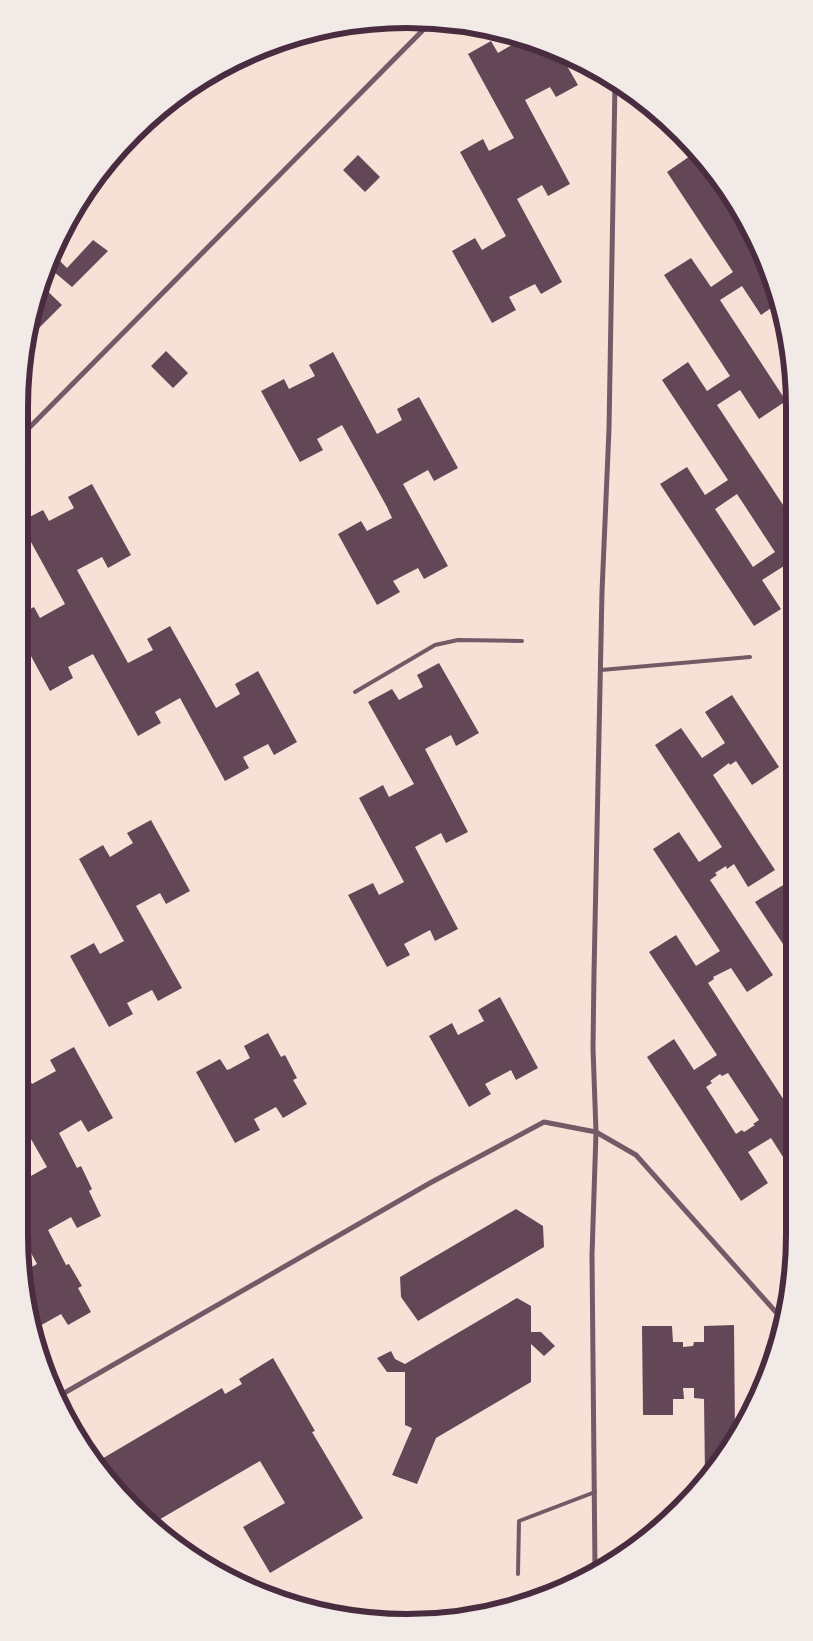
<svg xmlns="http://www.w3.org/2000/svg" width="813" height="1641" font-family="Ubuntu,sans-serif">
	<style>
		.building { fill: #644757; fill-rule: evenodd }
		.lines { fill: none; stroke-linecap: round; stroke-linejoin: round }
		.service { stroke: #755966; stroke-width: 4 }
		.minor { stroke: #755966; stroke-width: 5 }
		.rim { fill: none; stroke: #4a2c40; stroke-width: 6 }
	</style>
	<rect width="100%" height="100%" fill="#f7e1d7"/>
	<!-- building -->
	<path class="building" d="M521 37 559 52 578 85 556 97 550 87 525 100 570 184 548 196 542 185 517 199 562 282 541 294 535 284 509 297 516 310 492 323 452 251 475 238 482 250 506 236 460 152 483 139 489 151 514 138 468 54 491 41 498 53 522 39Z
		M693 154 712 183 718 179 729 191 722 197 766 264 777 304 761 315 742 286 720 300 786 401 759 419 740 390 717 405 791 517 792 577 784 566 762 580 781 609 754 626 660 484 687 467 705 495 728 480 662 380 688 362 707 391 730 376 664 275 691 258 711 287 733 272 667 172ZM737 494 775 552 753 567 715 509Z
		M358 155 380 177 365 192 343 170Z
		M93 240 108 251 72 287 53 271 60 261 67 268Z
		M40 284 62 305 32 335 28 331 32 306Z
		M166 351 188 373 173 388 151 366Z
		M333 352 377 434 402 420 397 409 419 397 458 468 434 481 428 470 403 484 448 566 424 579 418 568 393 581 400 592 377 605 338 534 361 521 367 531 392 518 387 507 342 425 317 439 323 450 300 462 261 391 284 379 289 389 315 376 309 365Z
		M92 484 131 555 108 568 102 557 77 570 128 663 153 650 147 639 170 626 216 708 240 694 235 684 258 671 297 742 274 755 268 744 243 757 249 768 225 781 180 698 155 712 161 723 138 736 93 654 68 667 73 678 50 691 19 634V615L34 607 40 618 65 604 20 522 43 510 49 521 74 508 68 497Z
		M439 663 479 733 456 746 451 735 425 749 468 832 446 843 441 833 415 847 458 929 435 941 430 930 404 944 410 955 387 967 348 895 373 883 379 895 404 882 359 798 383 785 389 797 414 784 368 702 392 689 399 700 423 687 417 675Z
		M732 695 779 767 752 785 736 761 730 765 729 763 713 775 775 870 748 887 734 864 727 869 726 866 715 873 717 875 710 880 773 975 747 992 731 968 713 977 714 979 708 983 793 1114V1166L790 1168 771 1138 748 1152 768 1183 741 1201 647 1057 674 1039 694 1070 717 1055 649 952 676 935 696 966 720 951 653 849 679 832 699 862 722 847 655 745 681 728 702 758 725 743 705 712ZM728 1073 759 1120 753 1124 755 1125 744 1132 742 1130 736 1134 706 1087 712 1083 710 1081 720 1074 722 1076Z
		M151 820 190 891 166 904 160 893 136 906 182 988 158 1001 152 990 127 1003 133 1014 109 1027 70 956 94 943 100 954 124 941 79 859 103 845 110 857 133 843 127 833Z
		M785 884 792 896 793 959 755 902Z
		M500 997 538 1068 516 1080 511 1070 485 1084 491 1094 469 1107 429 1036 452 1023 458 1035 484 1021 478 1010Z
		M268 1033 281 1057 285 1055 297 1078 293 1080 307 1104 283 1118 276 1107 254 1119 260 1130 235 1143 196 1072 220 1059 227 1070 230 1069 250 1058 244 1046Z
		M74 1047 113 1118 88 1132 81 1120 59 1133 77 1168 81 1166 92 1189 89 1191 101 1216 77 1228 71 1217 48 1230 66 1265 69 1264 82 1286 78 1288 91 1312 68 1325 61 1314 38 1327 44 1337 36 1341 25 1271 37 1264 19 1231V1175L22 1181 47 1167 27 1132 23 1135 19 1126V1077L26 1073 32 1084 56 1071 50 1060Z
		M516 1209 543 1226 544 1247 418 1321 401 1297 400 1277Z
		M517 1298 531 1306V1332H541L555 1346 544 1356 531 1344V1382L436 1438 417 1484 392 1475 412 1428 405 1425V1372H387L377 1358 391 1351 395 1359 405 1364Z
		M734 1325 735 1433 705 1475 704 1399 694 1398V1388H683L684 1399H673V1415H643L642 1326H672L673 1342H683V1347L693 1346 694 1342H704V1326Z
		M273 1358 315 1431 312 1432 363 1518 270 1573 243 1527 285 1503 260 1461 150 1525 97 1468 103 1465 100 1460 222 1388 225 1394 242 1384 239 1379Z
		M448 1615H468V1616L457 1619H448Z"/>
	<g class="lines">
		<!-- service -->
		<path class="service" d="M601 670 750 657
			M355 692 435 645 458 640 522 641
			M518 1574 519 1521 595 1492"/>
		<!-- minor -->
		<path class="minor" d="M20 437 433 20
			M59 1396 430 1183 544 1122 596 1132 636 1155 783 1320
			M595 1570 592 1255 596 1132 593 1048 594 973 602 592 609 429 615 83"/>
	</g>
	<!-- crop -->
	<path d="M0 0H813V1641H0ZM407 28H407A379 379 0 0 1 786 407V1235A379 379 0 0 1 407 1614H407A379 379 0 0 1 28 1235V407A379 379 0 0 1 407 28Z" fill="#f1eae7" fill-rule="evenodd"/>
	<path class="rim" d="M407 28H407A379 379 0 0 1 786 407V1235A379 379 0 0 1 407 1614H407A379 379 0 0 1 28 1235V407A379 379 0 0 1 407 28Z"/>
</svg>
